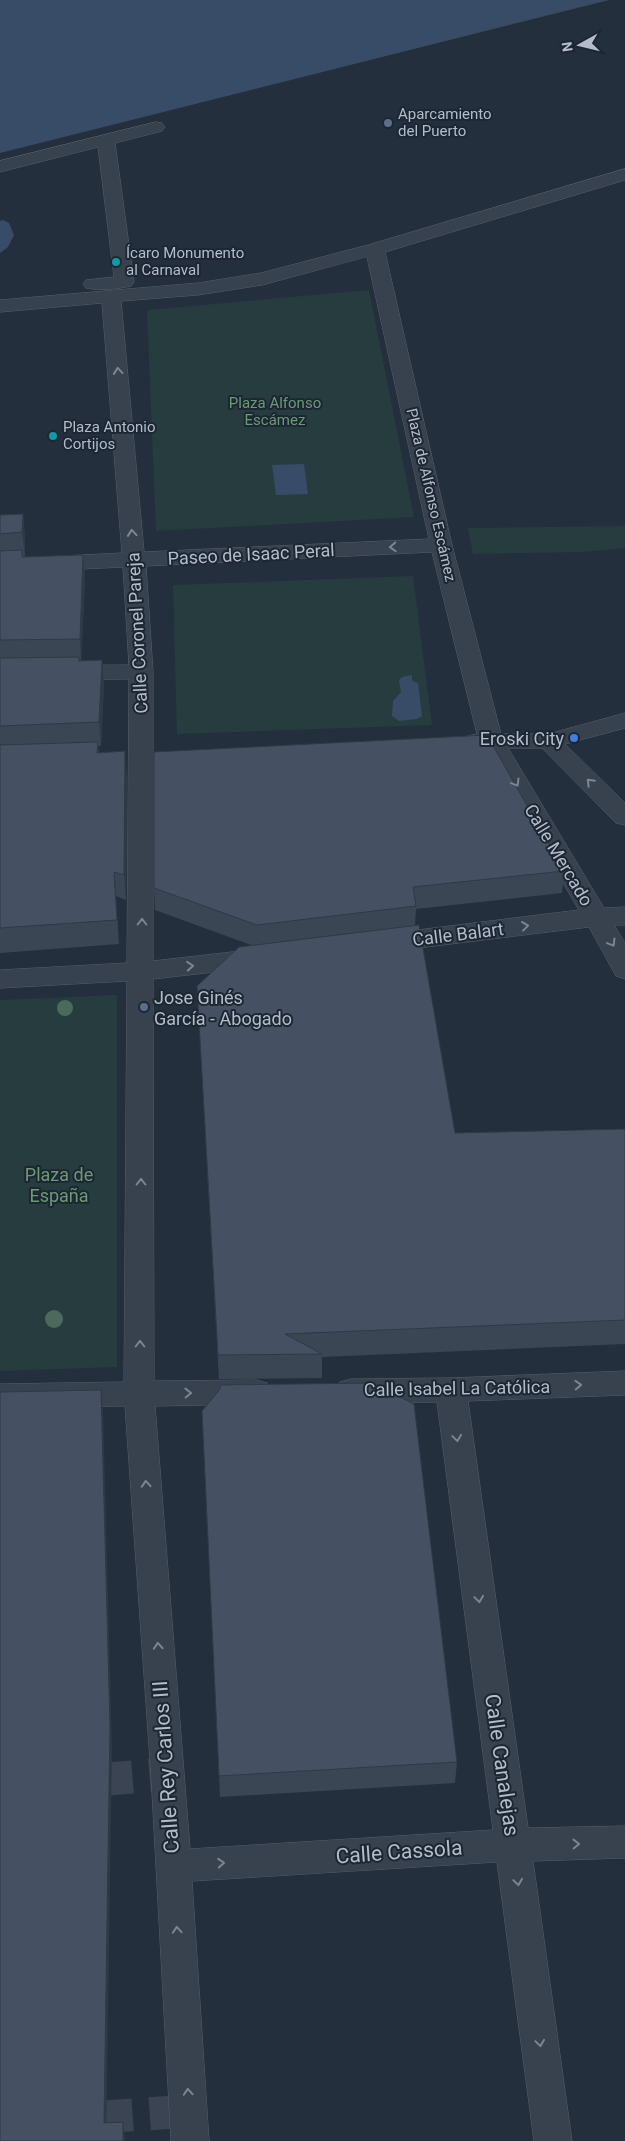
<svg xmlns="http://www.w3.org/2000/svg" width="625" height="2141" font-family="Roboto,sans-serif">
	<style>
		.green { fill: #263c3f }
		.water { fill: #394c67 }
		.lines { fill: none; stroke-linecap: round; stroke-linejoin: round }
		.street-tunnel { stroke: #3a4453; stroke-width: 33; stroke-dasharray: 33 17; stroke-linecap: butt }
		.street-casing { stroke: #565f6c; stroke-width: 1 }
		.street { fill: #38414e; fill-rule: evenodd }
		.tree { fill: #4b6a5d }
		.wall { fill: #3b4654 }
		.shaded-wall { fill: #303945 }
		.building { fill: #455162; stroke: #303945 }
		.oneway { stroke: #7c8592 }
		.service-dot { fill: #5c6f8a; stroke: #1d2633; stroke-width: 2 }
		.culture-dot { fill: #0f9aa8; stroke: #1d2633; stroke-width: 2 }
		.shop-dot { fill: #3f7fe0; stroke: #1d2633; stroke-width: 2 }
		.labels { text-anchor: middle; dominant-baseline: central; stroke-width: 4; stroke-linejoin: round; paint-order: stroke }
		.far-poi-label { font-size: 15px; fill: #b4bcc9; stroke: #1d2633; text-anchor: start }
		.far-park-label { font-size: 15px; fill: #6b9a76; stroke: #1d2633 }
		.far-street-label { font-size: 15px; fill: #b4bcc9; stroke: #1d2633 }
		.street-label { font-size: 18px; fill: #b4bcc9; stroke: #1d2633 }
		.poi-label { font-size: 18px; fill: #b4bcc9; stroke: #1d2633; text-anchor: end }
		.park-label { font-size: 18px; fill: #6b9a76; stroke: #1d2633 }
		.near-street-label { font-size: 21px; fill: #b4bcc9; stroke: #1d2633 }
	</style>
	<rect width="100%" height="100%" fill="#242f3e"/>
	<!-- green -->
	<path class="green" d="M369 290 414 517 156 531 147 310Z
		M625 526V548L581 552 473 554 468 528Z
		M413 576 432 725 177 734 173 585Z
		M117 995V1367L0 1371V1000Z"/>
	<!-- water -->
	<path class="water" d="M0 0H609L0 153Z
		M3 220 9 223 14 235 8 247 0 253V221Z
		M304 464 308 494 276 495 272 465Z
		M412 675V681L418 683 422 716 417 719 399 721 392 716 393 701 401 692 399 680 402 677Z"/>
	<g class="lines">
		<!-- street-tunnel -->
		<path class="street-tunnel" d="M0 1788 168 1774
			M0 2124 189 2111"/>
		<!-- street casing -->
		<g class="street-casing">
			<path id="street" d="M156 122 162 123 165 127 162 131 115 143 134 282 131 286C117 289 100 291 86 288L83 284 86 280 114 277 98 147 0 172V161Z
				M625 169V180L385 252 452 545 501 734H548L625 713V728L565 744 625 803V825L616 823 542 748H508L604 908 625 907V925H614L625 943V979L616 976 589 927 385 952 376 949 372 943 376 937 385 934 579 910 483 748 467 746 464 741 467 736 477 734 432 552 146 566 153 672V961L258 949 267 952 271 958 267 964 258 967 153 979 154 1381 256 1380 267 1383 271 1392 267 1401 256 1404 155 1406 190 1849 493 1830 437 1402 351 1403 340 1400 336 1391 340 1382 351 1379 451 1378 625 1371V1395L468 1401 528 1828 625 1826V1858L533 1861 572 2141H534L497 1862 192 1881 209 2141H171L151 1774 125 1406 0 1408V1384L124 1382 127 981 0 988V970L127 963 129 679 0 680V666L129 665 123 567 0 573V559L122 553 102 303 0 312V300L198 283 261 273 368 245ZM367 257 429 539 144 552 121 301 198 295 262 285Z"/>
		</g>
		<!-- street -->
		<use href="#street" class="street"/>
	</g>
	<!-- trees -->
	<g class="tree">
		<circle cx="65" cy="1008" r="8"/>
		<circle cx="54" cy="1319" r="9"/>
	</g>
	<!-- wall -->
	<path class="wall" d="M23 514 25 538V556L23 557 83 555 85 579 81 661 102 660 104 684 101 746H98L99 753 127 776 126 900 116 896 119 944 0 953V515Z
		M564 871 562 893 416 909 415 926 455 1133 625 1129V1344L322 1357V1378L219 1379 197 986 251 945 155 910 154 888Z
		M202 1411 457 1762 455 1783 220 1797Z"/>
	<!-- shaded-wall -->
	<path class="shaded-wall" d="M23 514 25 538V556L22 532Z
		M83 555 85 579 81 664 80 639Z
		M102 660 104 684 101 746 99 722Z
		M125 751 127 776 126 900 124 875Z
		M101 1390 103 1412 112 1748 106 2141 104 2123Z
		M123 2122 125 2141H123Z"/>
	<!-- building -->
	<path class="building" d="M23 514 22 532 0 534V515Z
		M22 550V557L83 555 80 639 0 640V551Z
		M79 657V661L102 660 99 722 0 726V658Z
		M487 735 564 871 413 887 416 906 257 925 154 888V752Z
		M98 742 97 753 125 751 124 875 114 872 117 920 0 928V745Z
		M419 925 455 1133 625 1129V1320L285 1334 322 1354 218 1355 197 986 239 947Z
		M373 1383 414 1404 457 1762 219 1776 202 1411 220 1389V1385Z
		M101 1390 110 1726 104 2123 123 2122V2141H0V1392Z"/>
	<!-- one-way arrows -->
	<defs><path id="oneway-chevron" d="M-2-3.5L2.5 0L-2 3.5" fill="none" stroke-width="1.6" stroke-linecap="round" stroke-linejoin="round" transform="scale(1.25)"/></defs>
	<g class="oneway">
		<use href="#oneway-chevron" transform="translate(118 371) rotate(-95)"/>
		<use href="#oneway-chevron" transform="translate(132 533) rotate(-95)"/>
		<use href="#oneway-chevron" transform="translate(393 547) rotate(177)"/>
		<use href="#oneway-chevron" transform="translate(590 782) rotate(-135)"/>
		<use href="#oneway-chevron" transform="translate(516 783) rotate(59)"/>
		<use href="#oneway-chevron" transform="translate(142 922) rotate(-90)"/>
		<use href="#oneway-chevron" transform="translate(525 926) rotate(-7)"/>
		<use href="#oneway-chevron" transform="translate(612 943) rotate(59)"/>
		<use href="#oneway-chevron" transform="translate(190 966) rotate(-5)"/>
		<use href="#oneway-chevron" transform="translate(141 1182) rotate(-90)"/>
		<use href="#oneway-chevron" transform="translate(140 1344) rotate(-90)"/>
		<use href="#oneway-chevron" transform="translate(578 1385) rotate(-2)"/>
		<use href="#oneway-chevron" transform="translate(188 1393) rotate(-1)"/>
		<use href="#oneway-chevron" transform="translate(457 1438) rotate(82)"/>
		<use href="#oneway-chevron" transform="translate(146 1484) rotate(-94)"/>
		<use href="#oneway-chevron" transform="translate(479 1599) rotate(82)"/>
		<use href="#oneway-chevron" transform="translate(158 1646) rotate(-94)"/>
		<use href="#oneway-chevron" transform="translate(576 1844) rotate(-1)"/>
		<use href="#oneway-chevron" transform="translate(221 1863) rotate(-4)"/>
		<use href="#oneway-chevron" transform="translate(518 1882) rotate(82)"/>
		<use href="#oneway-chevron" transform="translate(177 1930) rotate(-94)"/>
		<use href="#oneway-chevron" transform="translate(540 2043) rotate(82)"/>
		<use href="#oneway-chevron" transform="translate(188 2092) rotate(-94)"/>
	</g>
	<!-- markers -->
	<g class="service-dot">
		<circle cx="388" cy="123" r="5"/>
		<circle cx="144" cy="1007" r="5"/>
	</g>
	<g class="culture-dot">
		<circle cx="116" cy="262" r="5"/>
		<circle cx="53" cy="436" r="5"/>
	</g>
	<circle class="shop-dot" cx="574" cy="738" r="5"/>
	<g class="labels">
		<!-- far-poi labels -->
		<g class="far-poi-label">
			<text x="398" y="114">Aparcamiento<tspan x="398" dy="17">del Puerto</tspan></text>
			<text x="126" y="253">Ícaro Monumento<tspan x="126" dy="17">al Carnaval</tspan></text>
			<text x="63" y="427">Plaza Antonio<tspan x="63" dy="17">Cortijos</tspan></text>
		</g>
		<!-- far-park labels -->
		<g class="far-park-label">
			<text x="275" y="403">Plaza Alfonso<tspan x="275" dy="17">Escámez</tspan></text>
		</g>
		<!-- far-street labels -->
		<g class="far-street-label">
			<text transform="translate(431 495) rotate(77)">Plaza de Alfonso Escámez</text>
		</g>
		<!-- street labels -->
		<g class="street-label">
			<text transform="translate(251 554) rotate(-3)">Paseo de Isaac Peral</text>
			<text transform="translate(137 633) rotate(-93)">Calle Coronel Pareja</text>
			<text transform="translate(559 855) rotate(59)">Calle Mercado</text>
			<text transform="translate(458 934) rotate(-7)">Calle Balart</text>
			<text transform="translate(457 1388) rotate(-1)">Calle Isabel La Católica</text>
		</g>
		<!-- poi labels -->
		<g class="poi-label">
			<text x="564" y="738">Eroski City</text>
			<text x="154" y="997" text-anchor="start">Jose Ginés<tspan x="154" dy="21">García - Abogado</tspan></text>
		</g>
		<!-- park labels -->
		<g class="park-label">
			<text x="59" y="1174">Plaza de<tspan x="59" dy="21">España</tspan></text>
		</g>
		<!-- near-street labels -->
		<g class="near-street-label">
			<text transform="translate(502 1765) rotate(82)">Calle Canalejas</text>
			<text transform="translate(166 1767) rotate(-94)">Calle Rey Carlos III</text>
			<text transform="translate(399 1852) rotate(-4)">Calle Cassola</text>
		</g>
	</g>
	<!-- north arrow -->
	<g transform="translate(580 45) rotate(262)" stroke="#1d2633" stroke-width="4" paint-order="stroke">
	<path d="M0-4L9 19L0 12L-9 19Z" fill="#b4bcc9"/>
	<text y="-8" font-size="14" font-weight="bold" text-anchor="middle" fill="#b4bcc9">N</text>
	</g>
</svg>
